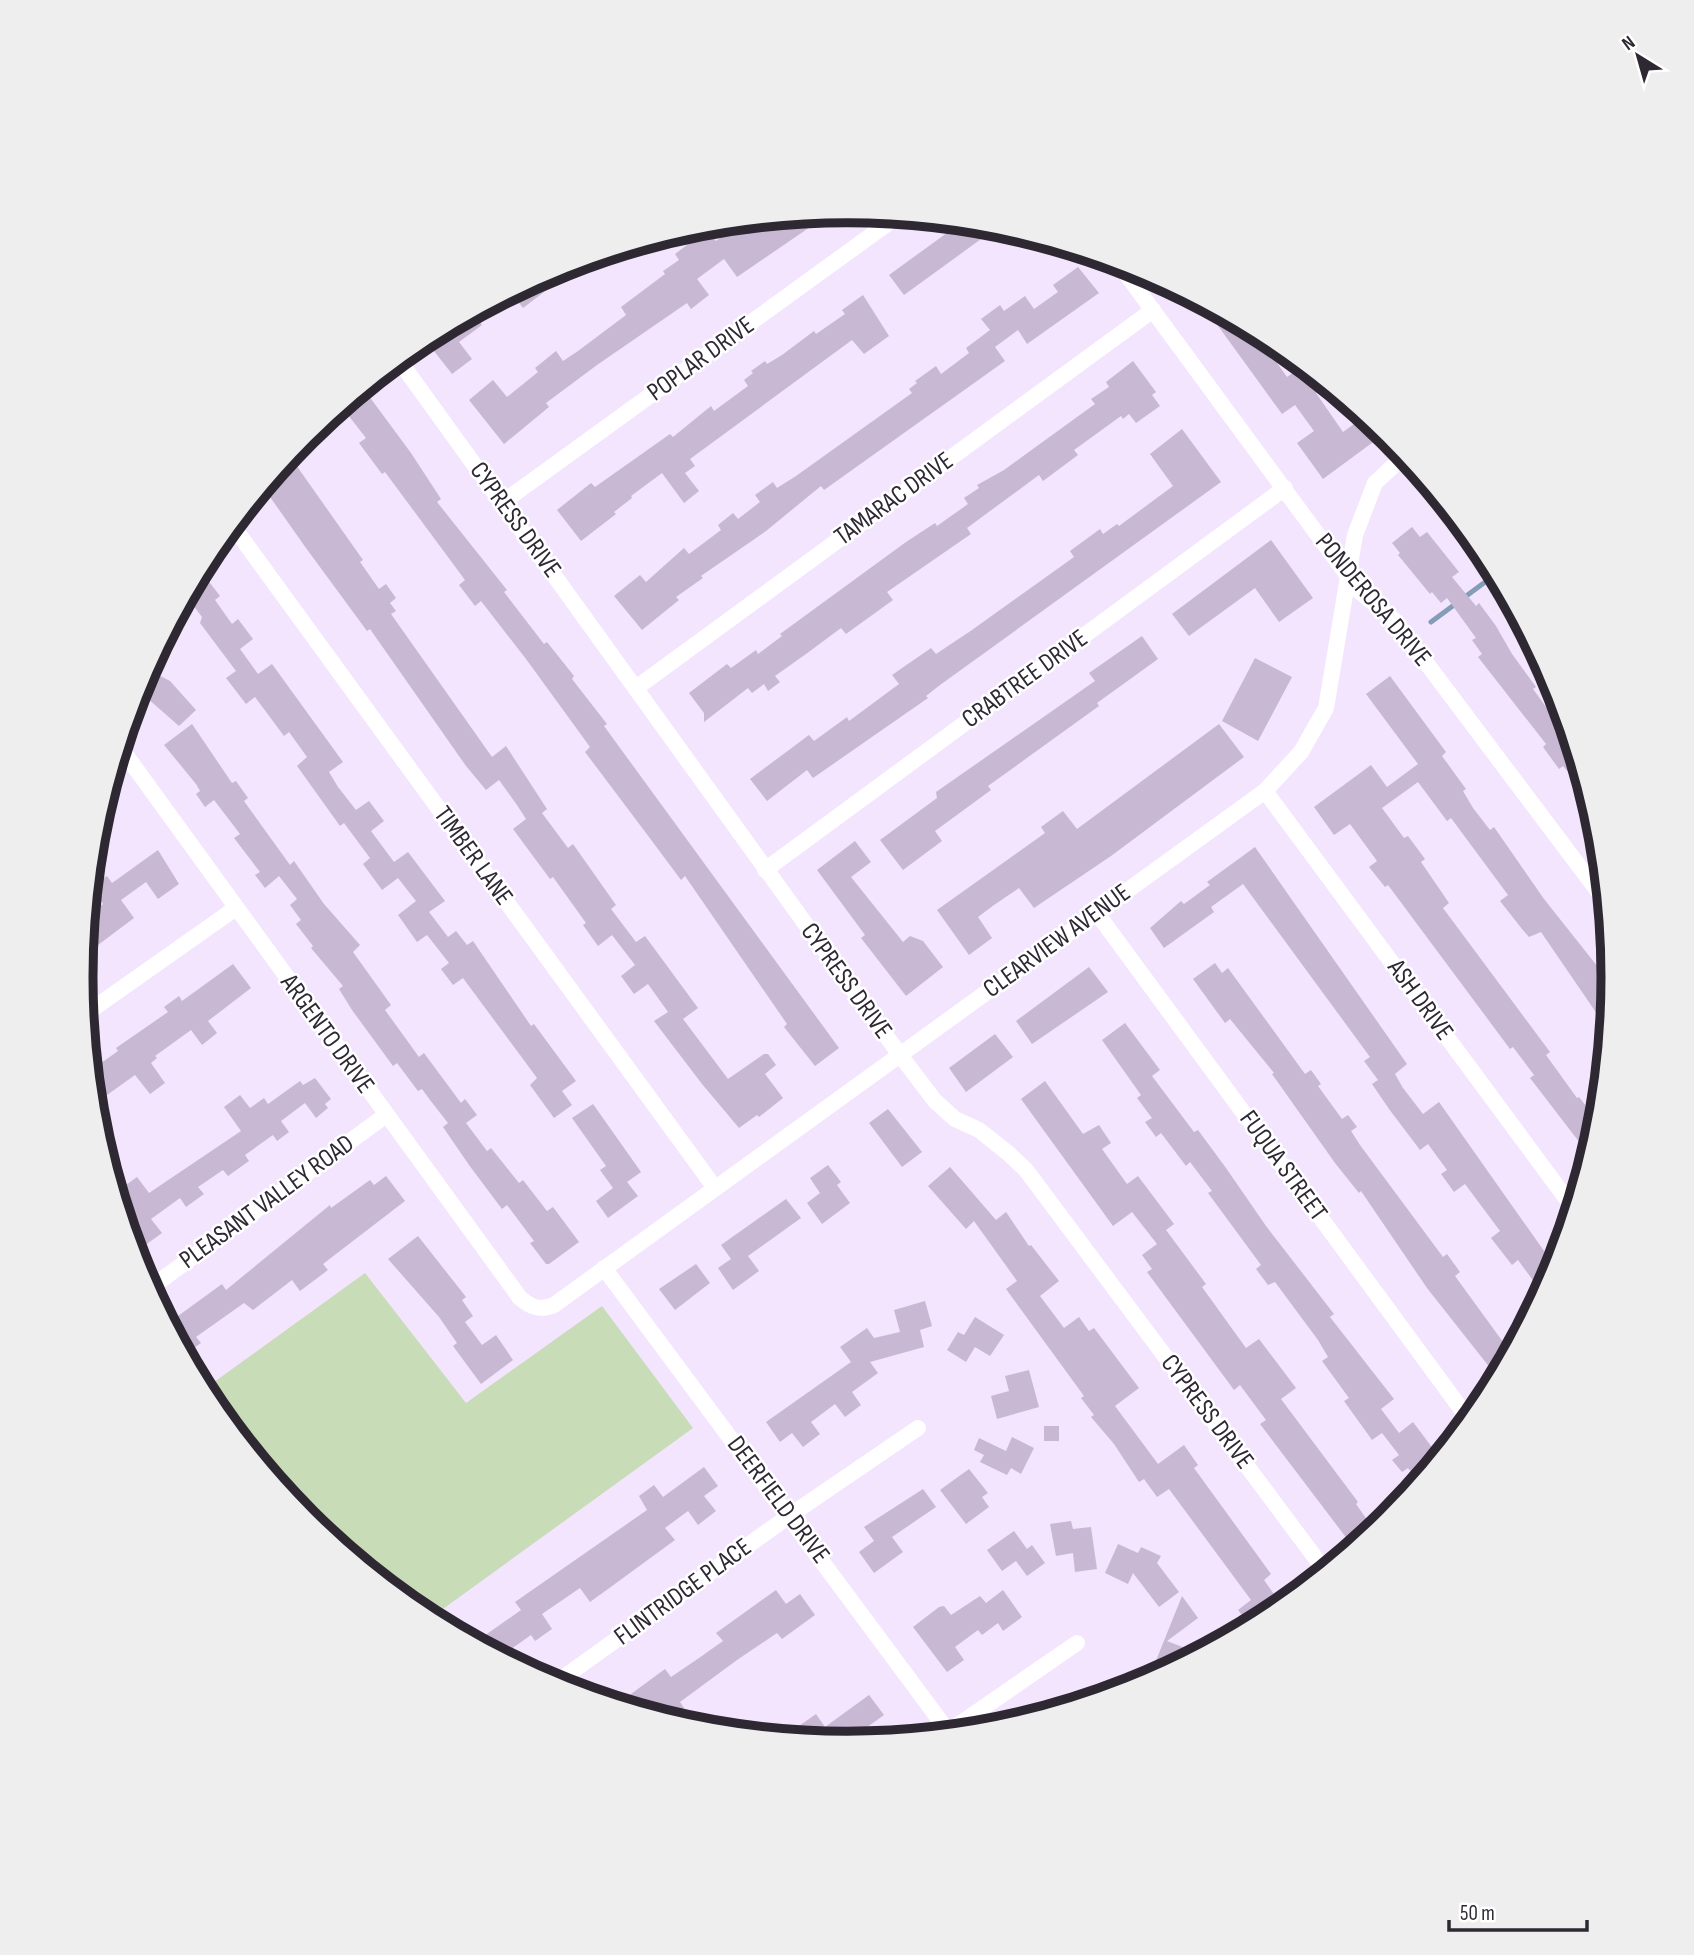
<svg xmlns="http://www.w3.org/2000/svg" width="1694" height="1955" font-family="'Sofia Sans Condensed',sans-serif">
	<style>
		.green { fill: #c9dcb8 }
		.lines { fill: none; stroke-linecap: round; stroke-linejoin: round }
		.stream { stroke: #859cb7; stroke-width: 5 }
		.building { fill: #c8b8d4 }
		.minor { stroke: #fff; stroke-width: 16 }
		.labels { text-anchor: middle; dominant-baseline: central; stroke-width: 5; stroke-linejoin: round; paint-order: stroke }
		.street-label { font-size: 26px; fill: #2e2833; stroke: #fff }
		.rim { fill: none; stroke: #2e2833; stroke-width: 9 }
	</style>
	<rect width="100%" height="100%" fill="#f3e5fd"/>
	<!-- green -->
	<path class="green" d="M365 1273 466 1403 602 1306 693 1428 429 1619 305 1519 209 1403 203 1390Z"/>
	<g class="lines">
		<!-- stream -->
		<path class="stream" d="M1431 622 1496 574"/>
	</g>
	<!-- building -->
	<path class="building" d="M805 215 813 225 737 277 724 259 697 279 709 295 691 309 687 303 597 365 546 403 549 407 504 444 469 400 493 380 507 397 538 372 535 368 556 351 563 361 578 351 626 315 621 307 665 274 663 271 679 260 675 254 707 230 716 241 741 222 745 228 756 220Z
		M962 222 999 226 904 295 889 275Z
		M1078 267 1099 293 1027 344 1018 330 995 347 1005 361 824 490 821 486 766 531 701 576 703 578 676 597 679 600 642 630 614 596 640 575 646 582 684 548 689 554 721 530 718 525 733 513 738 519 760 502 755 495 773 482 777 488 796 476 912 393 909 389 917 383 915 381 936 366 941 374 969 353 966 348 990 330 981 319 1000 305 1004 311 1025 296 1034 309 1058 292 1053 285Z
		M539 277 548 289 523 308 511 292Z
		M863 295 889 336 864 354 852 340 690 459 695 466 685 473 699 491 684 503 662 473 631 496 632 498 614 512 616 514 581 541 557 510 591 483 595 487 670 434 673 437 711 406 714 411 748 386 744 380 753 373 751 371 765 361 767 364 782 355 814 331 816 334 845 314 842 310Z
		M1200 301 1273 340 1265 346 1287 377 1304 365 1327 385 1316 393 1343 432 1365 416 1380 437 1323 479 1297 443 1314 431 1295 405 1282 414Z
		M473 313 482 325 459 342 472 359 452 374 434 351 440 347 431 335Z
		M1133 361 1156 392 1152 395 1160 406 1136 423 1129 414 1123 419 1121 416 1074 450 1078 455 1043 481 1039 475 967 528 971 534 887 592 893 600 846 634 841 628 806 654 775 676 780 682 768 691 764 684 752 693 748 688 704 722V713L689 693 727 664 731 668 756 650 758 654 782 636 780 634 906 542 935 523 937 526 968 504 964 498 979 488 977 485 1004 470 1095 404 1091 399 1109 387 1106 382Z
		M363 388 411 453 441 499 437 502 507 590 504 592 544 644 547 642 574 676 572 679 607 724 604 726 839 1048 815 1066 784 1027 787 1024 685 876 681 880 646 833 585 752 590 747 526 659 481 601 475 606 459 585 465 580 385 472 382 474 359 443 366 438 341 406Z
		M1182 429 1221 482 940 685 926 696 928 698 813 778 807 770 767 801 750 779 809 735 814 741 847 717 849 721 899 684 892 675 931 648 936 654 972 630 1074 557 1070 551 1100 529 1103 534 1117 524 1119 526 1173 486 1150 454Z
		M289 455 363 560 360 562 379 589 386 584 396 598 390 603 396 611 391 614 492 757 506 746 547 809 542 813 568 848 573 844 616 905 611 909 636 942 645 936 698 1008 683 1019 728 1079 764 1054H768L776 1065 765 1074 783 1098 759 1117 757 1115 739 1128 702 1084 654 1021 668 1012 648 984 634 994 621 976 635 965 612 935 598 946 583 925 586 923 553 877 550 879 513 829 526 819 517 805 499 780 486 790 466 766 370 629 367 631 306 548 263 487Z
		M1412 527 1420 537 1427 532 1459 572 1452 577 1476 606 1479 603 1496 626 1512 654 1536 687 1533 689 1554 718 1563 711 1590 798 1563 766 1559 769 1543 747 1546 744 1478 657 1482 654 1472 640 1476 638 1447 598 1441 603 1432 592 1430 594 1398 555 1400 553 1392 543Z
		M1271 540 1313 598 1279 622 1255 588 1189 636 1172 614Z
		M200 570 220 596 215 600 232 624 238 619 253 639 240 649 258 674 272 664 343 762 329 772 338 787 356 810 369 801 384 821 371 831 394 862 408 852 445 901 429 912 448 937 456 931 467 945 473 941 531 1026 534 1024 576 1081 562 1091 572 1105 554 1118 530 1085 537 1078 463 978 453 985 441 969 449 963 427 935 417 942 398 915 416 901 398 878 382 890 363 864 370 858 344 823 340 826 297 766 307 757 289 732 284 736 255 697 246 704 226 678 236 671 200 623 202 617 186 596Z
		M1142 636 1158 659 1097 703 1099 706 988 786 991 790 935 831 942 841 903 870 880 840 937 798 936 792 1095 681 1089 673Z
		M1255 658 1292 677 1258 741 1222 721Z
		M147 669 170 681 196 710 179 726 147 698 152 693 138 686Z
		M1390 676 1446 752 1442 756 1466 789 1463 791 1473 808 1490 830 1494 827 1544 899 1613 986 1608 1030 1541 932 1529 937 1522 929 1500 901 1508 895 1451 818 1447 821 1418 782 1382 808 1404 838 1408 836 1425 859 1421 862 1449 903 1443 908 1550 1052 1546 1055 1577 1098 1579 1097 1586 1106 1588 1104 1600 1119 1590 1156 1530 1078 1534 1075 1513 1047 1510 1049 1388 885 1385 887 1369 867 1377 861 1350 824 1334 835 1314 807 1371 765 1387 787 1418 764 1366 694Z
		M192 724 232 783 236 781 248 798 244 801 290 865 294 861 324 904 360 945 353 952 391 1005 385 1010 419 1057 424 1053 461 1103 465 1099 477 1115 466 1123 487 1151 491 1148 519 1183 523 1180 547 1211 553 1207 579 1242 549 1264H546L530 1243 534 1241 507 1205 502 1209 469 1165 443 1127 448 1123 430 1100 422 1089 418 1091 397 1063 393 1066 352 1010 339 989 343 986 311 948 313 946 296 924 301 920 290 905 297 899 279 876 265 888 255 875 260 872 234 838 240 834 214 800 205 807 196 794 200 791 196 784 164 745Z
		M1219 724 1244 757 1111 856 1034 908 1019 888 994 905 978 917 992 938 969 955 937 910 1045 833 1041 827 1063 811 1077 829Z
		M855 841 871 862 851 877 903 942 910 936 923 941 943 967 906 996 861 938 865 935 817 870Z
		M1255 847 1407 1064 1395 1074 1403 1088 1423 1114 1439 1102 1556 1268 1543 1294 1518 1260 1512 1265 1491 1238 1500 1231 1465 1184 1454 1192 1441 1174 1447 1170 1428 1144 1420 1150 1389 1109 1372 1084 1378 1080 1364 1061 1370 1057 1243 884 1211 907 1214 912 1164 948 1150 928 1181 901 1184 904 1210 885 1207 882Z
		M158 850 179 884 158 899 146 882 121 900 134 918 82 957 87 916 103 904 91 887 107 876 112 883Z
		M1215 963 1222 973 1228 968 1305 1074 1311 1070 1321 1084 1318 1086 1342 1119 1348 1115 1357 1127 1351 1131 1360 1145 1443 1257 1447 1254 1460 1272 1455 1276 1511 1353 1498 1378 1427 1288 1361 1191 1359 1193 1335 1163 1272 1074 1274 1073 1230 1019 1225 1023 1193 979Z
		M233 964 251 988 208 1021 217 1033 202 1045 191 1030 155 1056 157 1058 151 1063 165 1083 150 1094 135 1075 93 1105 90 1071 118 1051 116 1048 168 1012 164 1007 179 996 182 1001Z
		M1089 967 1108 992 1032 1044 1016 1021Z
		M1125 1023 1160 1070 1152 1076 1194 1132 1198 1130 1226 1168 1266 1226 1334 1314 1330 1317 1394 1399 1381 1409 1399 1433 1413 1422 1440 1458 1418 1481 1408 1468 1402 1472 1392 1460 1399 1455 1382 1433 1372 1440 1344 1401 1349 1398 1322 1361 1328 1357 1318 1340 1275 1282 1268 1285 1256 1269 1261 1265 1208 1193 1212 1191 1190 1162 1186 1166 1161 1133 1156 1137 1145 1122 1152 1118 1137 1098 1141 1095 1102 1040Z
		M995 1034 1013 1057 966 1092 949 1068Z
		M315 1078 331 1099 325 1104 328 1108 316 1118 305 1103 281 1121 289 1132 277 1141 273 1135 245 1155 249 1161 228 1176 223 1170 198 1187 204 1194 186 1207 180 1198 151 1219 162 1233 137 1251 130 1242 115 1193 137 1177 149 1193 241 1131 224 1107 240 1095 250 1108 264 1098 268 1104 300 1081 303 1085Z
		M1045 1081 1083 1134 1099 1125 1111 1143 1102 1149 1127 1184 1138 1176 1174 1224 1166 1230 1206 1284 1202 1287 1246 1348 1259 1339 1296 1388 1281 1399 1358 1502 1356 1504 1375 1531 1354 1548 1260 1424 1266 1420 1240 1385 1234 1390 1147 1272 1152 1269 1142 1255 1157 1244 1132 1212 1113 1226 1021 1099Z
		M593 1104 641 1172 627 1182 638 1196 608 1218 596 1201 613 1188 600 1170 606 1166 572 1118Z
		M888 1109 922 1152 902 1167 869 1123Z
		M828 1165 841 1182 837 1185 850 1203 822 1224 807 1203 820 1193 810 1178Z
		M950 1167 996 1220 1006 1212 1029 1246 1031 1245 1059 1281 1040 1296 1064 1328 1079 1317 1089 1331 1094 1328 1139 1388 1115 1406 1158 1464 1184 1445 1198 1465 1194 1468 1271 1574 1264 1580 1283 1607 1273 1615 1251 1627 1238 1610 1251 1600 1169 1489 1157 1497 1144 1479 1139 1482 1114 1444 1091 1417 1094 1415 1081 1398 1084 1396 1006 1289 1017 1281 974 1221 966 1229 928 1186Z
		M386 1176 405 1201 323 1264 328 1270 300 1291 292 1280 253 1310 244 1303 196 1337 201 1343 184 1355 167 1324 222 1284 226 1290 330 1205 331 1208 370 1180 374 1185Z
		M786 1199 801 1218 748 1256 759 1271 733 1290 718 1268 731 1259 721 1245Z
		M418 1236 466 1297 462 1300 473 1316 465 1322 482 1345 496 1335 513 1360 481 1384 453 1346 457 1343 439 1317 388 1259Z
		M696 1264 710 1283 675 1310 659 1289Z
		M925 1301 932 1326 920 1330 924 1347 870 1362 878 1373 852 1392 861 1405 845 1417 835 1404 811 1422 820 1434 803 1447 792 1433 780 1442 766 1422 851 1362 840 1347 867 1328 874 1338 900 1332 894 1310Z
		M975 1317 1004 1335 990 1356 975 1347 966 1362 947 1350 958 1332 964 1335Z
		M1029 1370 1039 1407 997 1419 991 1396 1009 1391 1005 1376Z
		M1044 1426H1059V1441H1044Z
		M1012 1437 1034 1448 1021 1474 1011 1468 1007 1475 980 1462 984 1455 974 1450 979 1438 1006 1451Z
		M704 1467 718 1486 704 1496 716 1511 698 1525 688 1511 665 1528 675 1540 608 1589 590 1602 580 1588 542 1614 552 1629 535 1641 531 1635 500 1657 474 1643 521 1610 515 1602 647 1510 639 1496 654 1485 663 1497Z
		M969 1469 988 1493 982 1497 989 1507 966 1524 940 1490Z
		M923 1489 936 1507 892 1537 903 1552 874 1573 859 1552 874 1541 864 1527Z
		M1071 1521 1073 1529 1091 1527 1097 1569 1075 1572 1073 1553 1056 1556 1050 1524Z
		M1014 1531 1027 1549 1032 1545 1045 1563 1027 1576 1016 1561 1002 1571 987 1550Z
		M1118 1544 1138 1553 1141 1547 1161 1556 1157 1563 1179 1592 1159 1607 1133 1573 1128 1584 1105 1573Z
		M776 1590 786 1604 800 1594 815 1615 782 1639 777 1633 737 1660 680 1702 684 1708 667 1720 616 1705 665 1669 671 1677 699 1658 723 1641 716 1633Z
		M1003 1590 1022 1617 1003 1631 998 1623 982 1635 978 1630 955 1647 964 1660 947 1672 913 1627 939 1607 944 1606 951 1615 980 1596 986 1603Z
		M1182 1596 1198 1618 1167 1641 1190 1650 1184 1654 1193 1658 1165 1673 1153 1668Z
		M869 1695 884 1715 844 1744 782 1738 816 1714 825 1727Z"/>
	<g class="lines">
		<!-- minor -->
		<path class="minor" d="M1118 263 1359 591 1394 620 1606 902
			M398 359 900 1055 935 1101 955 1119 979 1130 1008 1153 1026 1170 1326 1572
			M503 502 898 216
			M232 525 715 1188
			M636 688 1153 310
			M120 747 520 1298C531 1307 539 1311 554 1305L1265 791 1301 752 1326 708 1355 535 1375 483 1405 455
			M1265 791 1574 1209
			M765 870 1285 488
			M1096 912 1470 1421
			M84 1015 236 908
			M604 1268 950 1734
			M149 1289 386 1115
			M553 1685 789 1516 918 1428
			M945 1734 1077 1643"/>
	</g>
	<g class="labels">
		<!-- street labels -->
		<g class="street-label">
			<text transform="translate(701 359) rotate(-36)">POPLAR DRIVE</text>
			<text transform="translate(894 499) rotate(-36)">TAMARAC DRIVE</text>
			<text transform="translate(515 520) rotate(54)">CYPRESS DRIVE</text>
			<text transform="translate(1373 600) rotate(50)">PONDEROSA DRIVE</text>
			<text transform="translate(1025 679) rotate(-36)">CRABTREE DRIVE</text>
			<text transform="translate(473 856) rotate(54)">TIMBER LANE</text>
			<text transform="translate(1057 941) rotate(-36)">CLEARVIEW AVENUE</text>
			<text transform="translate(846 981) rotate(54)">CYPRESS DRIVE</text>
			<text transform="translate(1420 1000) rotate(54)">ASH DRIVE</text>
			<text transform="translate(327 1034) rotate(54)">ARGENTO DRIVE</text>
			<text transform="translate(1283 1166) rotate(54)">FUQUA STREET</text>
			<text transform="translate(267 1202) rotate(-36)">PLEASANT VALLEY ROAD</text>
			<text transform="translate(1207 1412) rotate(53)">CYPRESS DRIVE</text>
			<text transform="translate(778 1500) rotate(53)">DEERFIELD DRIVE</text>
			<text transform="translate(683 1592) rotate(-36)">FLINTRIDGE PLACE</text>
		</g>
	</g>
	<!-- crop -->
	<path d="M0 0H1694V1955H0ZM93 977a754 754 0 1 1 1508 0a754 754 0 1 1-1508 0Z" fill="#eeeeef" fill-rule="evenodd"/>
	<path class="rim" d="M93 977a754 754 0 1 1 1508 0a754 754 0 1 1-1508 0Z"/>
	<!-- north arrow -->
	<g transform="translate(1638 56) rotate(323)" stroke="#ffffff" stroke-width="5" paint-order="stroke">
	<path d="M0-5L12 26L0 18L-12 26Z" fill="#2e2833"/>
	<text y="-10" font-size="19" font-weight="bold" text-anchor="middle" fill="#2e2833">N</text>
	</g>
	<!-- scale -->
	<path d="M1449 1920v10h138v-10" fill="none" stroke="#2e2833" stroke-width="3.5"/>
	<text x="1460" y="1920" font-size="21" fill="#2e2833" stroke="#ffffff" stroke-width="5" paint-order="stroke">50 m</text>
</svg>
